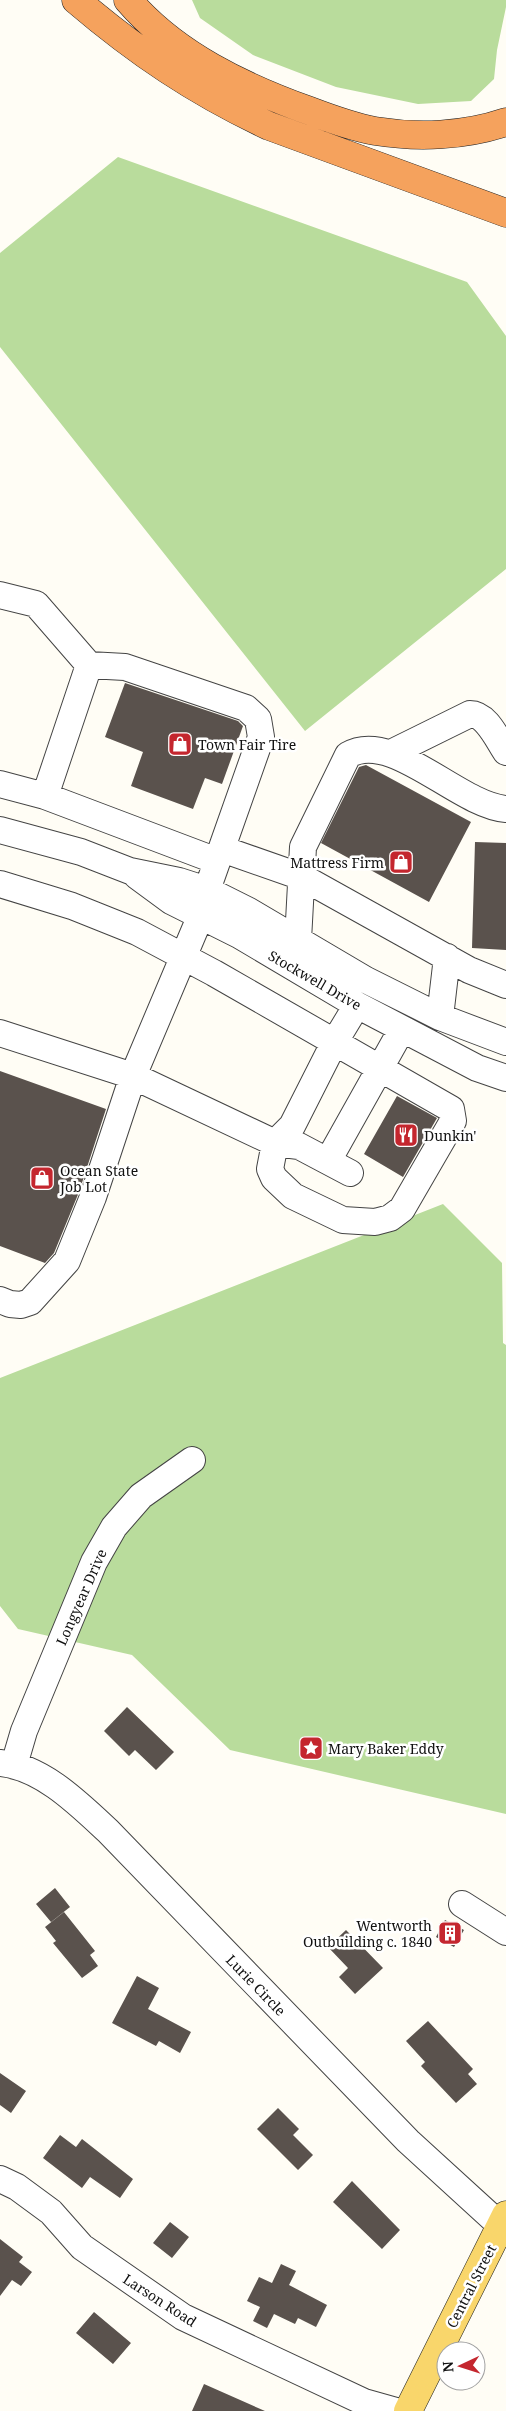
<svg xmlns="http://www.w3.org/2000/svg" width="506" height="2411" font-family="'Noto Serif',serif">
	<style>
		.forest { fill: #b9dc9c }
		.building { fill: #5a524d }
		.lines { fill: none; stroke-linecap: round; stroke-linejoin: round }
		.minor-casing { stroke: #444; stroke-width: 28 }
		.major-casing { stroke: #222; stroke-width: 29 }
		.highway-casing { stroke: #222; stroke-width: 29 }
		.minor { stroke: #fff; stroke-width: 26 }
		.major { stroke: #f9d66b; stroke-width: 28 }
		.highway { stroke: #f5a25d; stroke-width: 28 }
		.labels { text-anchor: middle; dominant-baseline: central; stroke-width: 5; stroke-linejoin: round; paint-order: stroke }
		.poi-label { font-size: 14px; fill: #111; stroke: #fff; text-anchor: start }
		.street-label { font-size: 14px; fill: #111; stroke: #fff }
	</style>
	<rect width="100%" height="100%" fill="#fffdf5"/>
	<!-- forest -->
	<path class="forest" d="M192 0H506V7L497 50 494 79 471 101 418 104 336 87 253 55 200 18Z
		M118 157 467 282 506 336V569L305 731 0 347V253Z
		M443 1204 502 1263 503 1343 506 1345V1814L230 1750 132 1655 18 1629 0 1606V1378Z"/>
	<!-- building -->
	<path class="building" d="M125 683 238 721 243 726 222 784 205 778 193 809 131 786 143 752 105 737Z
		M366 765 471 822 429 902 321 843 359 767Z
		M475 842 506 843V950L472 948Z
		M0 1071 106 1109 79 1192 54 1253 45 1263 0 1246Z
		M397 1096 437 1118 403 1177 364 1154Z
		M127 1707 174 1752 156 1770 135 1750 129 1756 104 1731Z
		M55 1888 70 1907 51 1922 36 1904Z
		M64 1912 95 1951 90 1955 98 1966 82 1978 53 1943 56 1941 45 1927Z
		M445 1920 464 1930 454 1947 436 1937Z
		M346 1930 383 1968 355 1994 339 1977 348 1968 328 1947Z
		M137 1976 159 1988 148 2009 191 2032 180 2053 159 2041 156 2046 112 2023Z
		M428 2021 473 2069 468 2074 477 2084 456 2103 421 2066 425 2062 406 2041Z
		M0 2073 26 2091 11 2113 0 2105Z
		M278 2108 299 2129 293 2135 313 2155 298 2170 257 2129Z
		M60 2135 76 2147 82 2139 133 2179 120 2198 90 2177 82 2188 43 2158Z
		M352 2181 400 2230 382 2249 333 2202Z
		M170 2222 189 2237 172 2258 153 2243Z
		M0 2239 23 2257 19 2262 32 2272 21 2286 12 2280 0 2296Z
		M281 2264 296 2271 289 2285 327 2305 316 2327 298 2318 295 2324 274 2314 267 2328 253 2321 260 2307 247 2301 259 2277 272 2283Z
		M94 2312 131 2343 113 2364 76 2333Z
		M204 2384 265 2411H192Z"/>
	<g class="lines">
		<!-- minor casing -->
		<g class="minor-casing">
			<path id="minor" d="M0 595 36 604 89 665 45 796
				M391 753 470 714C487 714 497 739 506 752
				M0 784 45 796 217 861
				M0 830 81 852 130 871 179 881 207 890 249 911 366 980 440 1017 506 1042
				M222 849 302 877 469 970 506 985
				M137 876 171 901 239 935 357 1005 477 1068 506 1078
				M0 884 72 906 137 932 214 973 451 1109 453 1121 402 1209 390 1218 375 1222 343 1220 293 1196 274 1178 270 1169 275 1143 292 1126 334 1043 357 1005
				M291 954 298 940 303 847 348 755C392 729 458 805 506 809
				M440 1017 447 957
				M0 1033 133 1076 275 1143 299 1146 350 1173
				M328 1161 402 1029
				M0 1300 10 1304 21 1305 30 1302 67 1261 93 1197 133 1076 201 915 207 890 261 737 258 719 246 708 125 667 89 665
				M0 1763C42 1767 78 1803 108 1831L408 2141 501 2226
				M14 1765 24 1731 94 1562 114 1527 141 1496 192 1460
				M462 1904 506 1932
				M0 2179 17 2187 51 2212 82 2247 183 2317 364 2402 396 2411"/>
		</g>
		<!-- major casing -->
		<g class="major-casing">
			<path id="major" d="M408 2411 506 2215"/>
		</g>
		<!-- highway casing -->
		<g class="highway-casing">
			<path id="highway" d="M76 0C137 52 196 92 269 126L506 213
				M128 0C175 55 243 87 310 111 331 119 353 127 375 131 418 138 465 136 506 122"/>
		</g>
		<!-- minor -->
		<use href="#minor" class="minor"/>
		<!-- major -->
		<use href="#major" class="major"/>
		<!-- highway -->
		<use href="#highway" class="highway"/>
	</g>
	<!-- icons -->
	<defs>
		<g id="shop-square" transform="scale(1.25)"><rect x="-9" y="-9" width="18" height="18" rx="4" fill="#c4262e" stroke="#fff"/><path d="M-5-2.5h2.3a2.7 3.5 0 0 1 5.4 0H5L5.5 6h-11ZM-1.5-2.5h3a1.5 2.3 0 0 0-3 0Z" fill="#fff"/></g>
		<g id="restaurant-square" transform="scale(1.25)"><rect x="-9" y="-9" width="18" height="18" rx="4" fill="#c4262e" stroke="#fff"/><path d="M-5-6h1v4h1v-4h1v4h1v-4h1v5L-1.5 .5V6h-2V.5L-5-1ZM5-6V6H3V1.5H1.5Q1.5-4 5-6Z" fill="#fff"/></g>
		<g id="sight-square" transform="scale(1.25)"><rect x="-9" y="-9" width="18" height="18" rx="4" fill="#c4262e" stroke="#fff"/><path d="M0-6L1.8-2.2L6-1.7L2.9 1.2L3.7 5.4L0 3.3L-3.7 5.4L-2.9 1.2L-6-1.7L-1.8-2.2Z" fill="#fff"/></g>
		<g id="building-square" transform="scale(1.25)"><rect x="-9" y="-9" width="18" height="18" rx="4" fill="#c4262e" stroke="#fff"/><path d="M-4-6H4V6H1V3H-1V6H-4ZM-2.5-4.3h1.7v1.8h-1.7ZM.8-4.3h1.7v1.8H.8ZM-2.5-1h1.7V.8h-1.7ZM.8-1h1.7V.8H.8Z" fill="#fff"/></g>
	</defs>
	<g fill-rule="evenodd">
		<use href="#shop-square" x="180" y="744"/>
		<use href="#shop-square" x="401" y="862"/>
		<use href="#restaurant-square" x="406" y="1135"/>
		<use href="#shop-square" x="42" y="1178"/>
		<use href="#sight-square" x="311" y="1748"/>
		<use href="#building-square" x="450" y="1933"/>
	</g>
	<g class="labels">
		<!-- poi labels -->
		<g class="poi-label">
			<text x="198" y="744">Town Fair Tire</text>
			<text x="384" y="862" text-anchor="end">Mattress Firm</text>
			<text x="424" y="1135">Dunkin'</text>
			<text x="60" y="1170">Ocean State<tspan x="60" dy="16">Job Lot</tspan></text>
			<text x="328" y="1748">Mary Baker Eddy</text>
			<text x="432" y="1925" text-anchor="end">Wentworth<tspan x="432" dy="16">Outbuilding c. 1840</tspan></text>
		</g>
		<!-- street labels -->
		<g class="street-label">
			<text transform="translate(315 980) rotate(30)">Stockwell Drive</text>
			<text transform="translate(81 1597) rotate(-66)">Longyear Drive</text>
			<text transform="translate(256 1985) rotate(46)">Lurie Circle</text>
			<text transform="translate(471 2286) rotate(-63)">Central Street</text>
			<text transform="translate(160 2300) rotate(33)">Larson Road</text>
		</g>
	</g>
	<!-- north arrow -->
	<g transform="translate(461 2366) rotate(266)"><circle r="24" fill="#ffffff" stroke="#a0a0a0"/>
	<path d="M0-4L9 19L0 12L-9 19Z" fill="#c4262e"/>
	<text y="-8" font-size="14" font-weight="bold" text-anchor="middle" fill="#111111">N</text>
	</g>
</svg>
